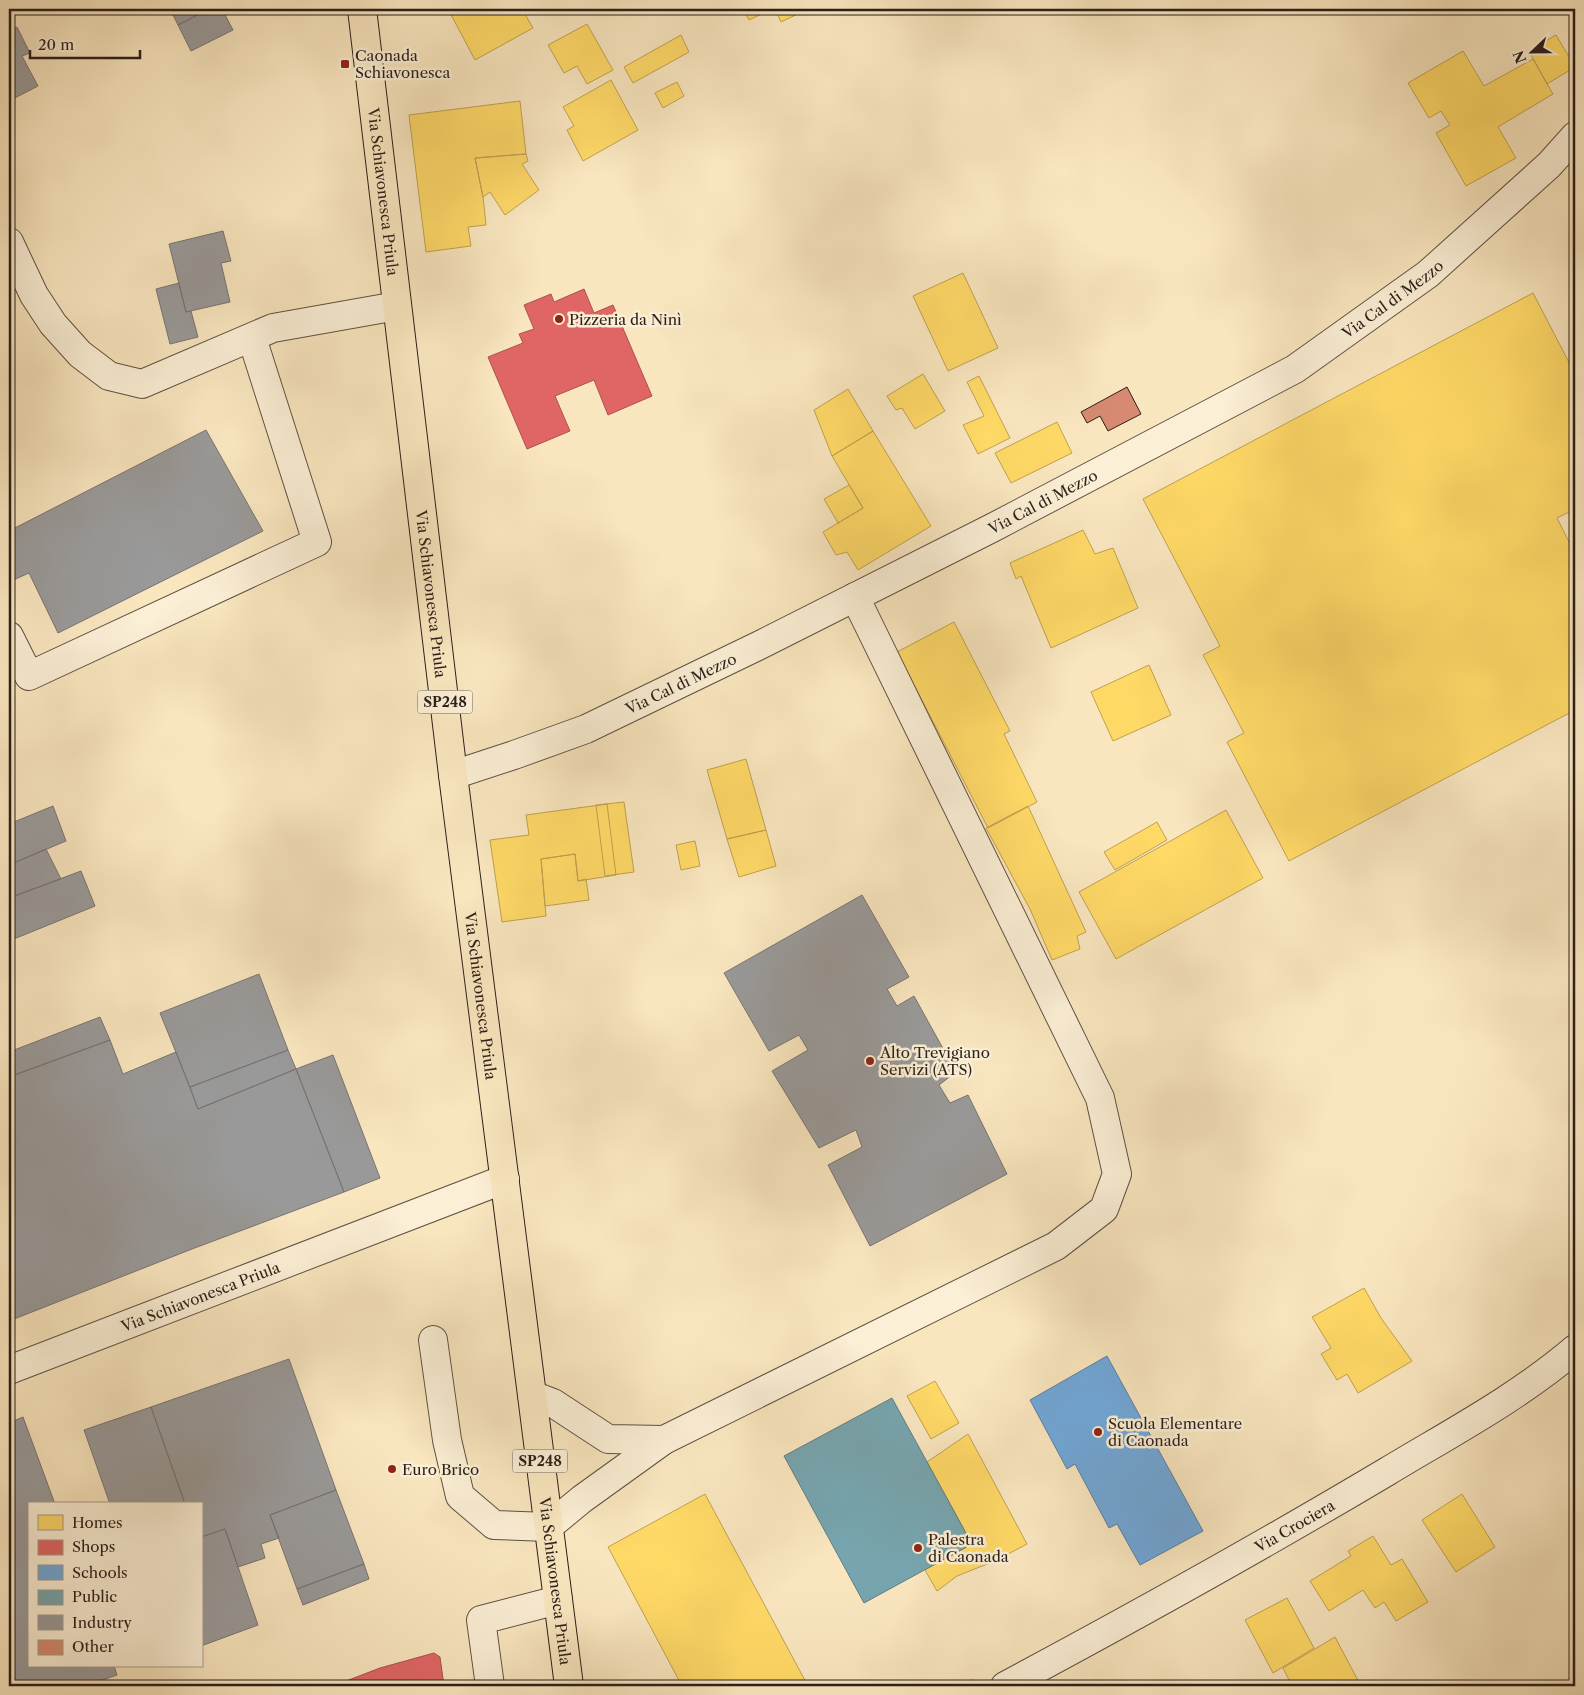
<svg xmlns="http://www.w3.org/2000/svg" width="1584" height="1695" font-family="'Libre Caslon Text',serif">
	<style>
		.homes { fill: #ffd966; stroke: #bfa14f }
		.shops { fill: #e06666; stroke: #aa514f }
		.schools { fill: #6fa8dc; stroke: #5b7fa2 }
		.public { fill: #76a5af; stroke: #607d82 }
		.industry { fill: #999; stroke: #787473 }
		.building { fill: #d78a71; stroke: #2b1f19 }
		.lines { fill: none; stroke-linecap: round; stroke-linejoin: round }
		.minor-casing { stroke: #5e5142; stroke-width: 30 }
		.major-casing { stroke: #2b1f19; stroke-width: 30 }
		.path { stroke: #2b1f19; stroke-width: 3; stroke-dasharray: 1 2.5; stroke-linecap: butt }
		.minor { stroke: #fbefd5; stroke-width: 28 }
		.major { stroke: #f9e6bf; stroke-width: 28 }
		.poi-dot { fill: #8f2418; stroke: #fbefd5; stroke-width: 2 }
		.labels { text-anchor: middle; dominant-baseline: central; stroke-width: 5; stroke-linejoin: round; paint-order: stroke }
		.shield { fill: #fbefd5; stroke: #695d51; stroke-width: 1 }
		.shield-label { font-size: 14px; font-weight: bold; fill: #2b1f19 }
		.poi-label { font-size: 15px; fill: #2b1f19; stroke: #fbefd5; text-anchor: start }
		.street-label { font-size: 15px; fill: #2b1f19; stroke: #fbefd5 }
	</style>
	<rect width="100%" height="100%" fill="#f9e6bf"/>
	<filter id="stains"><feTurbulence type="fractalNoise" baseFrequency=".004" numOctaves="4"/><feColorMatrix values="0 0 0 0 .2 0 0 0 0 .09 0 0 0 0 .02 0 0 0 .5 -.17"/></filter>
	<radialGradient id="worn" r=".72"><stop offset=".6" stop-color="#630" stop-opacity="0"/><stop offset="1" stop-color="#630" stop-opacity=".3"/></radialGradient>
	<!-- homes -->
	<path class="homes" d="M448 9H522L533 28 475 60Z
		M743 9H772L749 20Z
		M775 9H808L781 22Z
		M587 24 613 70 587 84 577 66 564 73 548 45Z
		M681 35 689 52 633 83 624 67Z
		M1556 35 1575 67 1547 84 1529 51Z
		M1463 51 1484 86 1533 59 1553 94 1498 127 1516 158 1466 186 1436 133 1450 125 1441 111 1429 118 1408 83Z
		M611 80 638 130 583 161 567 130 574 126 563 107Z
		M677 82 684 96 663 108 655 93Z
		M520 101 526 154 475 158 483 197 486 225 468 227 471 246 426 252 409 115Z
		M526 154 528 161 522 164 539 190 505 215 490 192 483 197 475 158Z
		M963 273 998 348 948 371 913 296Z
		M1533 293 1575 374V509L1557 518 1572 548 1575 546V710L1289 861 1227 742 1244 733 1203 655 1220 646 1143 499Z
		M923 374 945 411 915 429 902 408 896 410 887 396Z
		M979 376 1010 438 978 454 963 425 984 416 967 382Z
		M848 389 873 431 832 456 814 410Z
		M1057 422 1072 453 1011 483 995 453Z
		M873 431 931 526 858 570 847 552 836 555 823 532 863 508 832 456Z
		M849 485 863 508 838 523 824 499Z
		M1083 530 1095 554 1113 548 1138 608 1051 648 1021 576 1016 579 1010 563Z
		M954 622 1010 731 1004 734 1037 802 988 828 897 652Z
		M1149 665 1171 715 1113 741 1091 692Z
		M746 759 766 830 727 839 707 770Z
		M624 802 634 872 605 876 596 805Z
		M607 804 616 875 578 881 575 854 541 859 546 916 502 922 490 840 529 835 526 815Z
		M1028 806 1086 932 1077 936 1080 949 1052 960 1030 909 986 828Z
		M1226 810 1263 878 1116 959 1079 892Z
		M1157 822 1167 840 1115 870 1104 852Z
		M766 830 776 866 739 877 727 839Z
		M695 841 700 866 681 870 676 845Z
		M575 854 578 881 586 879 589 900 545 906 541 859Z
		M1364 1288 1381 1318 1412 1361 1358 1393 1347 1374 1337 1380 1321 1354 1331 1348 1312 1317Z
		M935 1381 959 1423 931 1439 907 1396Z
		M968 1434 1027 1544 995 1561 957 1576 937 1591 925 1570 972 1544 927 1462Z
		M705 1494 808 1686H682L608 1547Z
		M1462 1494 1495 1547 1456 1572 1422 1520Z
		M1373 1536 1391 1565 1402 1559 1428 1602 1396 1621 1384 1602 1375 1608 1363 1590 1329 1611 1310 1581 1351 1556 1348 1551Z
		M1287 1598 1314 1648 1273 1673 1245 1620Z
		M1335 1637 1361 1686H1292L1283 1668Z"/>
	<!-- shops -->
	<path class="shops" d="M584 289 594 313 613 305 652 396 608 415 594 380 555 396 570 431 527 449 488 357 523 343 519 334 534 329 524 305 551 294 554 302Z
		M434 1653 440 1657 444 1686H333L380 1668Z"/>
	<!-- schools -->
	<path class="schools" d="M1107 1356 1203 1531 1140 1565 1117 1524 1109 1528 1075 1464 1067 1469 1030 1400Z"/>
	<!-- public -->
	<path class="public" d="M892 1398 972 1544 864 1603 784 1456Z"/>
	<!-- industry -->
	<path class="industry" d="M170 9H209L178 25Z
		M209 9H222L233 30 191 51 178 25Z
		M17 27 30 53 22 56 38 86 9 101V31Z
		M223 231 231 261 221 263 230 302 186 312 169 244Z
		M179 283 186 312 191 311 198 337 170 344 156 289Z
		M206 430 263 531 58 633 29 573 9 582V531Z
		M53 806 66 841 9 865V824Z
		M46 849 61 879 9 898V865Z
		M81 871 95 906 9 941V898Z
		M862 895 909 977 887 989 897 1006 914 996 956 1072 939 1085 950 1103 968 1095 1007 1174 870 1246 828 1165 862 1147 856 1130 819 1148 772 1071 808 1050 799 1035 769 1051 724 973Z
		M259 974 288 1050 190 1087 160 1013Z
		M100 1017 110 1040 9 1077V1052Z
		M110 1040 123 1074 176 1052 198 1109 296 1069 344 1192 192 1249 9 1321V1077Z
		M288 1050 296 1069 198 1109 190 1087Z
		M333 1055 380 1178 344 1192 296 1069Z
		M289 1359 336 1490 270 1515 279 1538 261 1544 265 1558 238 1567 225 1529 201 1537V1504H185L151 1407Z
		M151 1407 185 1504H110L84 1430Z
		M23 1417 55 1504H29V1666H114L117 1675 85 1686H9V1423Z
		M336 1490 364 1564 297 1589 270 1515Z
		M225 1529 258 1625 201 1646V1537Z
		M364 1564 369 1579 303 1605 297 1589Z"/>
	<!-- building -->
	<path class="building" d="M1127 387 1141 414 1108 431 1100 416 1087 423 1081 412Z"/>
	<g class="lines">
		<!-- minor casing -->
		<g class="minor-casing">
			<g id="minor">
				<path d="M9 242 34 295 53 324 80 354 109 376 142 384 273 328 397 306"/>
				<path d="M9 636 29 676 317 542 252 338"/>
				<path id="s1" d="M453 775 514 755 586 729 762 644 992 528 1295 369 1428 274 1549 165 1575 136"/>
				<path d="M433 1340 447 1440 460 1496 494 1525 548 1527 582 1499 664 1440 1056 1246 1104 1209 1117 1174 1100 1098 855 597"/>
				<path id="s2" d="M9 1370 505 1179"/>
				<path d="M532 1395 553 1403 608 1439 664 1440"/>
				<path d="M490 1686 481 1620 558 1600"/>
				<path id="s3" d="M1005 1686C1134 1617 1262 1546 1388 1471 1451 1433 1519 1397 1575 1349"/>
			</g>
		</g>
		<!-- major casing -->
		<g class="major-casing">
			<g id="major">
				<path id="s4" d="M362 9 453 775 569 1686"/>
			</g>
		</g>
		<!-- path -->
		<path class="path" d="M960 1686 973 1680"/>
		<!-- minor -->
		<use href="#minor" class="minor"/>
		<!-- major -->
		<use href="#major" class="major"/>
	</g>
	<!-- markers -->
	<g class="poi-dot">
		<rect x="340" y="59" width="10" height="10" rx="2.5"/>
		<circle cx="559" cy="319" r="5"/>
		<circle cx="870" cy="1061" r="5"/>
		<circle cx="1098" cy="1432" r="5"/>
		<circle cx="392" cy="1469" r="5"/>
		<circle cx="918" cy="1548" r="5"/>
	</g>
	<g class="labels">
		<!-- shield labels -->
		<g class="shield">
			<rect x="417.5" y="690.5" width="55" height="23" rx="4"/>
			<rect x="512.5" y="1449.5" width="55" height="23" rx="4"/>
		</g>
		<g class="shield-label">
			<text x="445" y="702">SP248</text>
			<text x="540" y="1461">SP248</text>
		</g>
		<!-- poi labels -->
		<g class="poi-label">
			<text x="355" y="55">Caonada<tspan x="355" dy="17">Schiavonesca</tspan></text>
			<text x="569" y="319">Pizzeria da Ninì</text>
			<text x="880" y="1052">Alto Trevigiano<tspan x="880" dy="17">Servizi (ATS)</tspan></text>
			<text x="1108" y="1423">Scuola Elementare<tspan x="1108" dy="17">di Caonada</tspan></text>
			<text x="402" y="1469">Euro Brico</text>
			<text x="928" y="1539">Palestra<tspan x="928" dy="17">di Caonada</tspan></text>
		</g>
		<!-- street labels -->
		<g class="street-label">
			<text stroke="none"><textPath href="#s4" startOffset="184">Via Schiavonesca Priula</textPath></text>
			<text stroke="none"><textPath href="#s1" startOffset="1056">Via Cal di Mezzo</textPath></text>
			<text stroke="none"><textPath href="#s1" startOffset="651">Via Cal di Mezzo</textPath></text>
			<text stroke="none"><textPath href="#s4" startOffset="589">Via Schiavonesca Priula</textPath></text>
			<text stroke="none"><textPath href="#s1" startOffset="246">Via Cal di Mezzo</textPath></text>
			<text stroke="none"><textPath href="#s4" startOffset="994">Via Schiavonesca Priula</textPath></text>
			<text stroke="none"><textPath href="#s2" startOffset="205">Via Schiavonesca Priula</textPath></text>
			<text stroke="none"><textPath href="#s3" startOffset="331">Via Crociera</textPath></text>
			<text stroke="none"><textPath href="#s4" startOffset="1584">Via Schiavonesca Priula</textPath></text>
		</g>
	</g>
	<!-- margin -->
	<rect width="1584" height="1695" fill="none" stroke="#f9e6bf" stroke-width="30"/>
	<rect x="10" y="10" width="1564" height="1675" fill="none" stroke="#2b1f19" stroke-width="2.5"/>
	<rect x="15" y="15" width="1554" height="1665" fill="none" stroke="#2b1f19"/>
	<!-- legend -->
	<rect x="28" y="1502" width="175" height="165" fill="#fbefd5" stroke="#a89c8a"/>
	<rect x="38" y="1515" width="25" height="15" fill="#ffd966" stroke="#a89c8a"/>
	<text x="72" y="1528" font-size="15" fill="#2b1f19">Homes</text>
	<rect x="38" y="1540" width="25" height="15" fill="#e06666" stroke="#a89c8a"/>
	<text x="72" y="1552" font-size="15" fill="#2b1f19">Shops</text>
	<rect x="38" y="1565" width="25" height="15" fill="#6fa8dc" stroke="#a89c8a"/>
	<text x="72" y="1578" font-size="15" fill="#2b1f19">Schools</text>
	<rect x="38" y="1590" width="25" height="15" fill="#76a5af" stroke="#a89c8a"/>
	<text x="72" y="1602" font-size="15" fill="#2b1f19">Public</text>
	<rect x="38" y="1615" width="25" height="15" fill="#999999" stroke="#a89c8a"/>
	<text x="72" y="1628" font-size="15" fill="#2b1f19">Industry</text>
	<rect x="38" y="1640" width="25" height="15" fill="#d78a71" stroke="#a89c8a"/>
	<text x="72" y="1652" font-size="15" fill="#2b1f19">Other</text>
	<!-- north arrow -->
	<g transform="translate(1532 52) rotate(248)" stroke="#fbefd5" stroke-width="4" paint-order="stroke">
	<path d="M0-4L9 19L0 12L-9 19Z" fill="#2b1f19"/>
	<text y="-8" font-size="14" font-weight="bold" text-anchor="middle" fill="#2b1f19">N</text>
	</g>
	<!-- scale -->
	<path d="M30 50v8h110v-8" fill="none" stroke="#2b1f19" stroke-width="2.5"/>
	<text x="38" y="50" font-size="15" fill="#2b1f19" stroke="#fbefd5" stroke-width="4" paint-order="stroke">20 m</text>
	<rect width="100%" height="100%" filter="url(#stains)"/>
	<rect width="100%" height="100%" fill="url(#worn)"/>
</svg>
